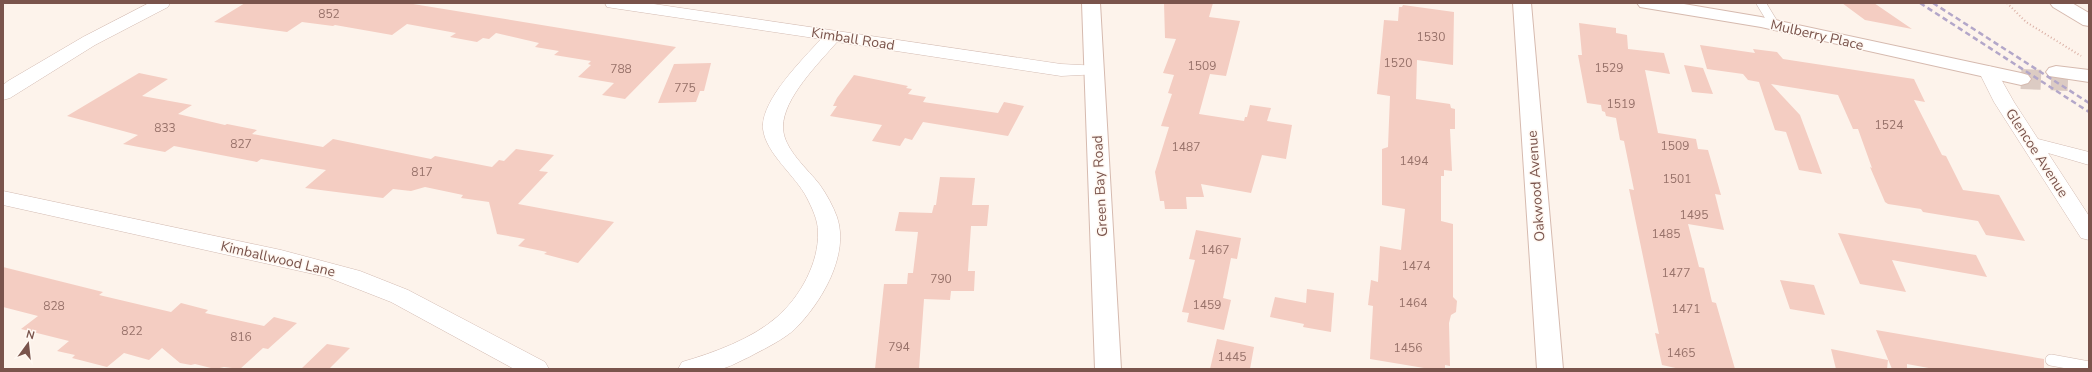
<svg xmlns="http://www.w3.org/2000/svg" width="2092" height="372" font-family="'Nunito Sans',sans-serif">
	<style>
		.building { fill: #f4cdc2 }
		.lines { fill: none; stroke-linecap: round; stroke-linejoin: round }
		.secondary-tunnel { stroke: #dccbc3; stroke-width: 20; stroke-dasharray: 20 10; stroke-linecap: butt }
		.lane-far1-casing { stroke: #d3bbb2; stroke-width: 10 }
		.lane-casing { stroke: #d3bbb2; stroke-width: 12 }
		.street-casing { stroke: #d3bbb2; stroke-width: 1 }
		.secondary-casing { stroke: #d6baaf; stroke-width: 2 }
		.path { stroke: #daafa4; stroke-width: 2; stroke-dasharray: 1 2.5; stroke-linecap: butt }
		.lane-far1 { stroke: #fff; stroke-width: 9 }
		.lane { stroke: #fff; stroke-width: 11 }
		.street { fill: #fff; fill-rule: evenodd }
		.secondary { fill: #fff; fill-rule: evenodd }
		.rail { stroke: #b3a7c9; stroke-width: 2.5; stroke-dasharray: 5.5 3.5; stroke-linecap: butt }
		.labels { text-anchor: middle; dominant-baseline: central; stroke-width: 3; stroke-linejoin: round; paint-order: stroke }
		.number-label { font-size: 12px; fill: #98726a }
		.street-label { font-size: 14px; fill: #7a544c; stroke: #fff8f2 }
	</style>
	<rect width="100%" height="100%" fill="#fdf3eb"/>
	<!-- building -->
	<path class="building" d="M245 3H407L676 47 625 99 602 95 614 83 578 77 591 65 588 64 591 61 554 55 559 51 535 47 539 43 496 33 489 39 483 38 477 42 450 37 456 33 407 24 392 35 335 25 333 26 302 22 287 32 214 22Z
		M1164 3H1213L1209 17 1240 21 1226 76 1210 74 1199 114 1244 121 1245 117H1247L1250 105 1271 108 1267 121 1292 125 1286 159 1262 155 1251 193 1201 184 1204 197H1186L1187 209H1165L1164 201H1160L1155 172 1169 127 1161 126 1172 94 1168 93 1174 75 1163 73 1176 39 1165 38Z
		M1842 3H1874L1912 29 1865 20Z
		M1403 5 1454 12 1453 65 1417 60 1416 99 1450 104 1451 108 1455 109V129H1450L1452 171 1444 170V176H1441V221L1453 224V297L1457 301 1456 312 1451 315 1449 323 1450 366 1445 365V369H1430L1370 359 1373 306 1368 305 1371 280 1378 282 1380 246 1401 250 1405 209 1382 205V149L1388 147 1390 96 1377 94 1384 20 1398 21 1399 7H1402Z
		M1579 23 1616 28V33L1627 35 1628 49 1664 53 1670 74 1645 70 1658 133 1696 139 1698 149 1708 150 1721 195 1715 194 1724 230 1688 224 1699 267 1704 268 1712 302 1716 303 1735 369H1680L1662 365 1655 333 1659 334 1629 189 1634 190 1624 141 1620 140 1616 118 1606 116 1605 112 1602 111 1601 105 1587 103 1578 55H1582Z
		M1700 45 1755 53 1753 49 1777 52 1783 59 1914 79 1925 102 1914 100 1942 155 1946 156 1963 190 1999 195 2025 241 1986 235 1978 221 1923 212 1921 209 1888 204 1885 202 1870 167 1872 168 1858 129H1853L1838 95 1771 84 1800 115 1822 174 1799 170 1786 132 1775 130 1759 82 1748 80 1743 74 1707 69Z
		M711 63 704 91H700L696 102 658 103 674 64Z
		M1684 65 1703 68 1713 94 1692 92Z
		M139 73 168 79 142 96 192 105 178 114 225 125 227 124 257 130 252 134 323 147 333 139 431 159 435 156 492 167 499 160 504 161 516 149 554 155 539 171 548 172 518 204 614 222 578 263 544 254 547 252 518 246 525 239 497 234 489 202 461 198 463 195 425 187 411 191 393 189 383 198 305 188 326 170 261 159 257 162 174 146 165 152 123 144 138 135 67 116Z
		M854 75 908 86 906 88 912 89 908 94 926 97 923 102 998 113 1004 102 1024 106 1008 136 923 122 912 140 905 138 900 146 872 141 882 125 830 116 837 106H833L837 98Z
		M940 177 975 178 972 205H989L987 226H971L968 271H975L974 291H951L950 300 924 299 919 369H875L884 284H907L908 273H913L918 232 895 231 899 212 932 213 934 205H936Z
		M1196 230 1241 238 1237 259 1231 258 1223 298 1231 300 1224 330 1187 322 1189 313 1182 312 1195 260 1189 259Z
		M1838 233 1976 255 1987 277 1892 260 1906 292 1860 284Z
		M3 267 103 292 99 295 171 312 181 303 208 310 205 313 264 326 274 317 297 323 268 349 263 348 240 369 224 367 215 369 195 364 191 365 180 363 162 348 149 360 124 353 107 367 72 358 75 355 57 351 69 341 21 329 38 316 3 307Z
		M1780 280 1814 285 1825 315 1790 309Z
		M1307 289 1334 293 1331 332 1303 327 1304 324 1270 317 1275 297 1306 303Z
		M1876 330 2044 359V369H1934L1907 364V369H1892Z
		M1217 339 1254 347 1250 369H1210Z
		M327 344 350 348 329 369H301Z
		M1831 349 1888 360 1887 369H1836Z"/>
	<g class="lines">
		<!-- secondary-tunnel -->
		<path class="secondary-tunnel" d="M2021 79 2068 81"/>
		<!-- lane-far1 casing -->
		<g class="lane-far1-casing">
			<path id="lane-far1" d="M1761 3 1775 26"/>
		</g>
		<!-- lane casing -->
		<g class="lane-casing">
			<path id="lane" d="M2051 360 2089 367"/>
		</g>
		<!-- street casing -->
		<g class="street-casing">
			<path id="street" d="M149 3H170L168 7 95 45 10 98 3 100V85L8 81 83 37Z
				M605 3H647L1061 64 1100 66 1103 70 1100 74 1061 76 837 42C819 63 783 98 783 127 783 149 808 169 820 185 827 195 833 206 837 217 850 255 821 303 795 329 783 340 764 349 749 357 740 361 730 367 721 369 708 371 692 369 678 369L682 362C713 353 752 339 777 317 800 297 819 263 818 232 818 220 812 208 807 198 796 176 766 154 763 129 760 101 803 59 821 39L613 8 607 7Z
				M1988 66 1995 68 1997 72 2014 102 2038 139 2089 152V165L2048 153 2089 216V240L2081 238 1994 102 1979 72 1981 68Z
				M3 191 281 250 360 271 408 290 545 362 549 369H514L391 302 327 277 3 205Z"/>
		</g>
		<!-- secondary casing -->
		<g class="secondary-casing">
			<path id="secondary" d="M1082 3H1100L1121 369H1095Z
				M1513 3H1531L1563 369H1537Z
				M1637 3H1678L1761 17 2021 73 2028 75 2031 79 2028 83 2021 85 1761 27 1646 8 1640 7Z
				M2050 3H2072L2089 13V26L2083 25 2053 7Z
				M2056 66 2089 70V82L2049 76 2046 72 2049 68Z"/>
		</g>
		<!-- path -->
		<path class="path" d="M2007 3 2026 22 2081 56"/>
		<!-- lane-far1 -->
		<use href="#lane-far1" class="lane-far1"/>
		<!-- lane -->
		<use href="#lane" class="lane"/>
		<!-- street -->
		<use href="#street" class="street"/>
		<!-- secondary -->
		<use href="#secondary" class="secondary"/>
		<!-- rail -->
		<path class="rail" d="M1920 3 2089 112
			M1933 3 2089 103"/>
	</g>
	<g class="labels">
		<!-- number labels -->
		<g class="number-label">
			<text x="329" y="14">852</text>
			<text x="1431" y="37">1530</text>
			<text x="1398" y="63">1520</text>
			<text x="1202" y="66">1509</text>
			<text x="1609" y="68">1529</text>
			<text x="621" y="69">788</text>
			<text x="685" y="88">775</text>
			<text x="1621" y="104">1519</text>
			<text x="1889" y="125">1524</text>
			<text x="165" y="128">833</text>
			<text x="241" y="144">827</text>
			<text x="1675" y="146">1509</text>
			<text x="1186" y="147">1487</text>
			<text x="1414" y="161">1494</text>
			<text x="422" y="172">817</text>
			<text x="1677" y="179">1501</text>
			<text x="1694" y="215">1495</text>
			<text x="1666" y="234">1485</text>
			<text x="1215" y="250">1467</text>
			<text x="1416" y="266">1474</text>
			<text x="1676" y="273">1477</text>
			<text x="941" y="279">790</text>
			<text x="1413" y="303">1464</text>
			<text x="1207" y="305">1459</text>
			<text x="54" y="306">828</text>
			<text x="1686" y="309">1471</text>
			<text x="132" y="331">822</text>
			<text x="241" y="337">816</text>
			<text x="899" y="347">794</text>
			<text x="1408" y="348">1456</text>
			<text x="1681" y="353">1465</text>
			<text x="1232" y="357">1445</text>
		</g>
		<!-- street labels -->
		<g class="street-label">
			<text transform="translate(1817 35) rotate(13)">Mulberry Place</text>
			<text transform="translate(853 39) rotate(9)">Kimball Road</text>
			<text transform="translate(2037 153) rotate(57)">Glencoe Avenue</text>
			<text transform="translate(1100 186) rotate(-93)">Green Bay Road</text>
			<text transform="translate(1536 186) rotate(-94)">Oakwood Avenue</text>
			<text transform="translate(278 259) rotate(13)">Kimballwood Lane</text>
		</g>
	</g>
	<!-- border -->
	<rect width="2092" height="372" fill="none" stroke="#7a544c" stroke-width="8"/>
	<!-- north arrow -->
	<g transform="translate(28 344) rotate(15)" stroke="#fff8f2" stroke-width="3" paint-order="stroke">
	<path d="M0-3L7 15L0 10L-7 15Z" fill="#7a544c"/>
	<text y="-6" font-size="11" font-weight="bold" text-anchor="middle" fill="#7a544c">N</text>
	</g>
</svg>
